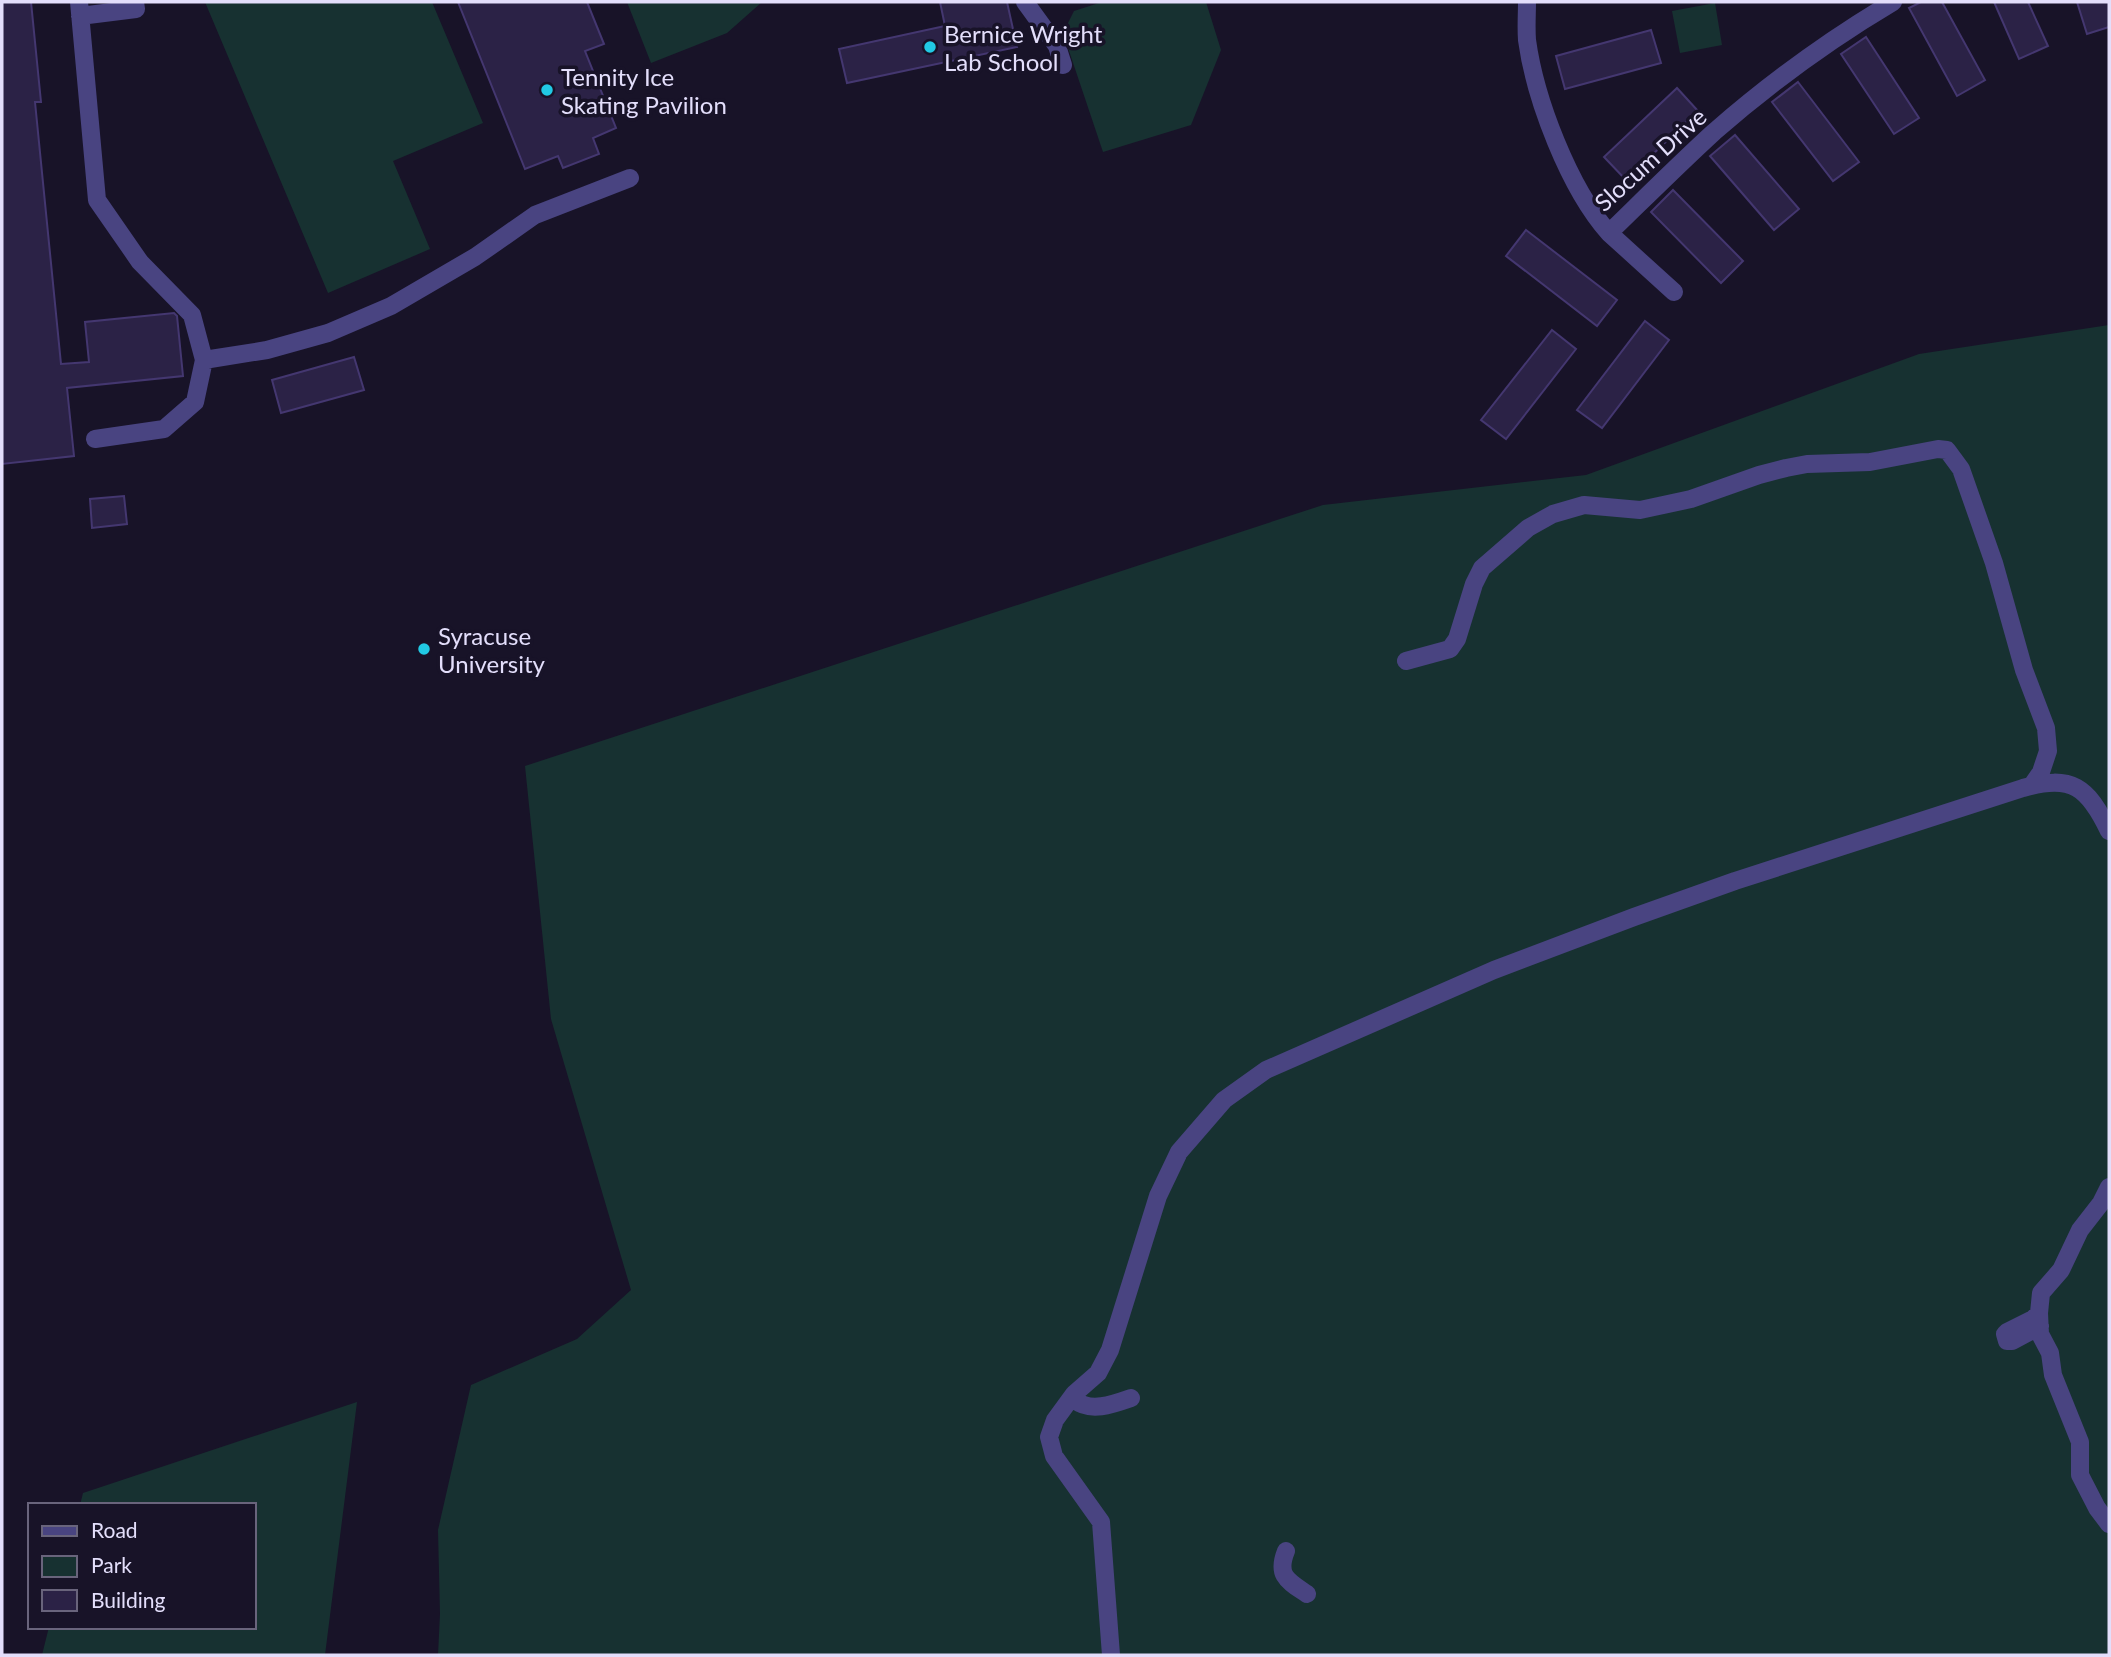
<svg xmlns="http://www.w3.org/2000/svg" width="2111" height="1657" font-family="Lato,sans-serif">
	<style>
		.green { fill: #173131 }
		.building { fill: #2b2246; stroke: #443770; stroke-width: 2 }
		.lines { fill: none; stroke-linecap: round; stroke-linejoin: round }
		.minor { stroke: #494481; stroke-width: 18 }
		.poi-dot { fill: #21c9e4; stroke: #181328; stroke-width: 2.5 }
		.labels { text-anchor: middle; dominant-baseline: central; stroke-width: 7; stroke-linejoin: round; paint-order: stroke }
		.poi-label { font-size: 24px; fill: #e3defb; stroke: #181328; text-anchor: start }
		.street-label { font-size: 24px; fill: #e3defb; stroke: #181328 }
	</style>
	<rect width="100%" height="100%" fill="#181328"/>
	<!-- green -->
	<path class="green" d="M205 2H432L483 123 393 161 430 249 328 293Z
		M627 2H762L727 33 651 63Z
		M1102 2H1206L1221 50 1191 125 1103 152 1063 33 1074 11Z
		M1715 3 1722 45 1680 53 1672 11Z
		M2109 325V1655H438L440 1614 438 1530 471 1385 577 1339 631 1290 551 1019 525 766 1323 505 1586 475 1919 354Z
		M357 1402 325 1655H42L49 1627H254V1505H80L83 1493Z"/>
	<!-- building -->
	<path class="building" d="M2 2H31L41 102H35L61 364 89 362 85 322 174 313 177 316 183 376 67 388 74 456 2 464Z
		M458 2H587L604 44 585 51 616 128 593 138 599 154 563 168 558 156 525 169Z
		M940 2H1007L1017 47 847 83 839 49 945 26Z
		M1921 2H1942L1985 80 1957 96 1909 8Z
		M1994 2H2028L2048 46 2019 59Z
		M2077 2H2109V27L2087 34Z
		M1651 30 1661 63 1565 89 1556 56Z
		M1866 37 1919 118 1894 134 1841 54Z
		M1798 82 1859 162 1833 181 1772 102Z
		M1677 88 1698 111 1626 180 1604 157Z
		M1735 135 1799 209 1774 230 1710 156Z
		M1673 190 1743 261 1721 283 1651 212Z
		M1526 230 1617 300 1597 326 1506 256Z
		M1645 321 1669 340 1602 428 1577 410Z
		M1552 330 1576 349 1506 439 1481 420Z
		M354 357 364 390 281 413 272 380Z
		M124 496 127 524 92 528 90 499Z"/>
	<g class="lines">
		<!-- minor -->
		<path class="minor" d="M79 2 97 200 140 262 192 315 204 360 195 402 164 429 95 439
			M1025 2 1057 46 1063 65
			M1527 2C1527 14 1526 27 1527 40 1535 99 1569 188 1609 233 1644 199 1678 165 1714 132 1770 83 1829 40 1893 2
			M80 16 136 9 135 2
			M1609 233 1674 292
			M204 360 267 350 328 333 391 306 475 257 535 215 630 178
			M1406 661 1450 649 1457 639 1474 584 1482 568 1528 528 1553 514 1584 505 1640 510 1691 499 1759 475 1786 468 1807 464 1870 462 1938 449 1947 450 1961 469 1994 563 2024 670 2046 728 2048 751 2041 772 2032 785
			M2109 1187 2101 1203 2080 1230 2061 1270 2041 1293 2039 1313 2040 1334 2050 1353 2053 1375 2080 1442V1475L2097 1508 2109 1524
			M2039 1313 2033 1319 2007 1332 2005 1334 2007 1341H2012L2040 1326
			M1074 1394 1055 1420 1049 1437 1054 1456 1101 1522 1111 1655
			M1131 1398C1114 1404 1090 1413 1075 1400L1074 1394 1098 1373 1110 1350 1158 1196 1179 1152 1224 1100 1266 1070 1494 970 1634 917 1735 881 2023 788C2072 774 2088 787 2109 831
			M1286 1551C1276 1576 1288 1581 1307 1594"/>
	</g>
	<!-- markers -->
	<g class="poi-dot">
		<circle cx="930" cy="47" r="7"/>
		<circle cx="547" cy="90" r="7"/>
		<circle cx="424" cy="649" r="7"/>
	</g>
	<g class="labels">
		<!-- poi labels -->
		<g class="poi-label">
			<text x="944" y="33">Bernice Wright<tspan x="944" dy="28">Lab School</tspan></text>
			<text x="561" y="76">Tennity Ice<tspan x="561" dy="28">Skating Pavilion</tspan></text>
			<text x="438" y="635">Syracuse<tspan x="438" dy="28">University</tspan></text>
		</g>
		<!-- street labels -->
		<g class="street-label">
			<text transform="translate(1650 159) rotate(-42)">Slocum Drive</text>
		</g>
	</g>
	<!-- border -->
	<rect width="2111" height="1657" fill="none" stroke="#e3defb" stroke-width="7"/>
	<!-- legend -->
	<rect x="28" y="1503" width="228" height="126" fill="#181328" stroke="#69647c" stroke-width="2"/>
	<rect x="42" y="1526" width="35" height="10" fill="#494481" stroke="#69647c" stroke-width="2"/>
	<text x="91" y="1538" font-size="21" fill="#e3defb">Road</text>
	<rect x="42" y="1556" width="35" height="21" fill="#173131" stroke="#69647c" stroke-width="2"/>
	<text x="91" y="1573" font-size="21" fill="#e3defb">Park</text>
	<rect x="42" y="1590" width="35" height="21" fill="#2b2246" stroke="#69647c" stroke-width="2"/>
	<text x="91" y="1608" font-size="21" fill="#e3defb">Building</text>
</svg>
